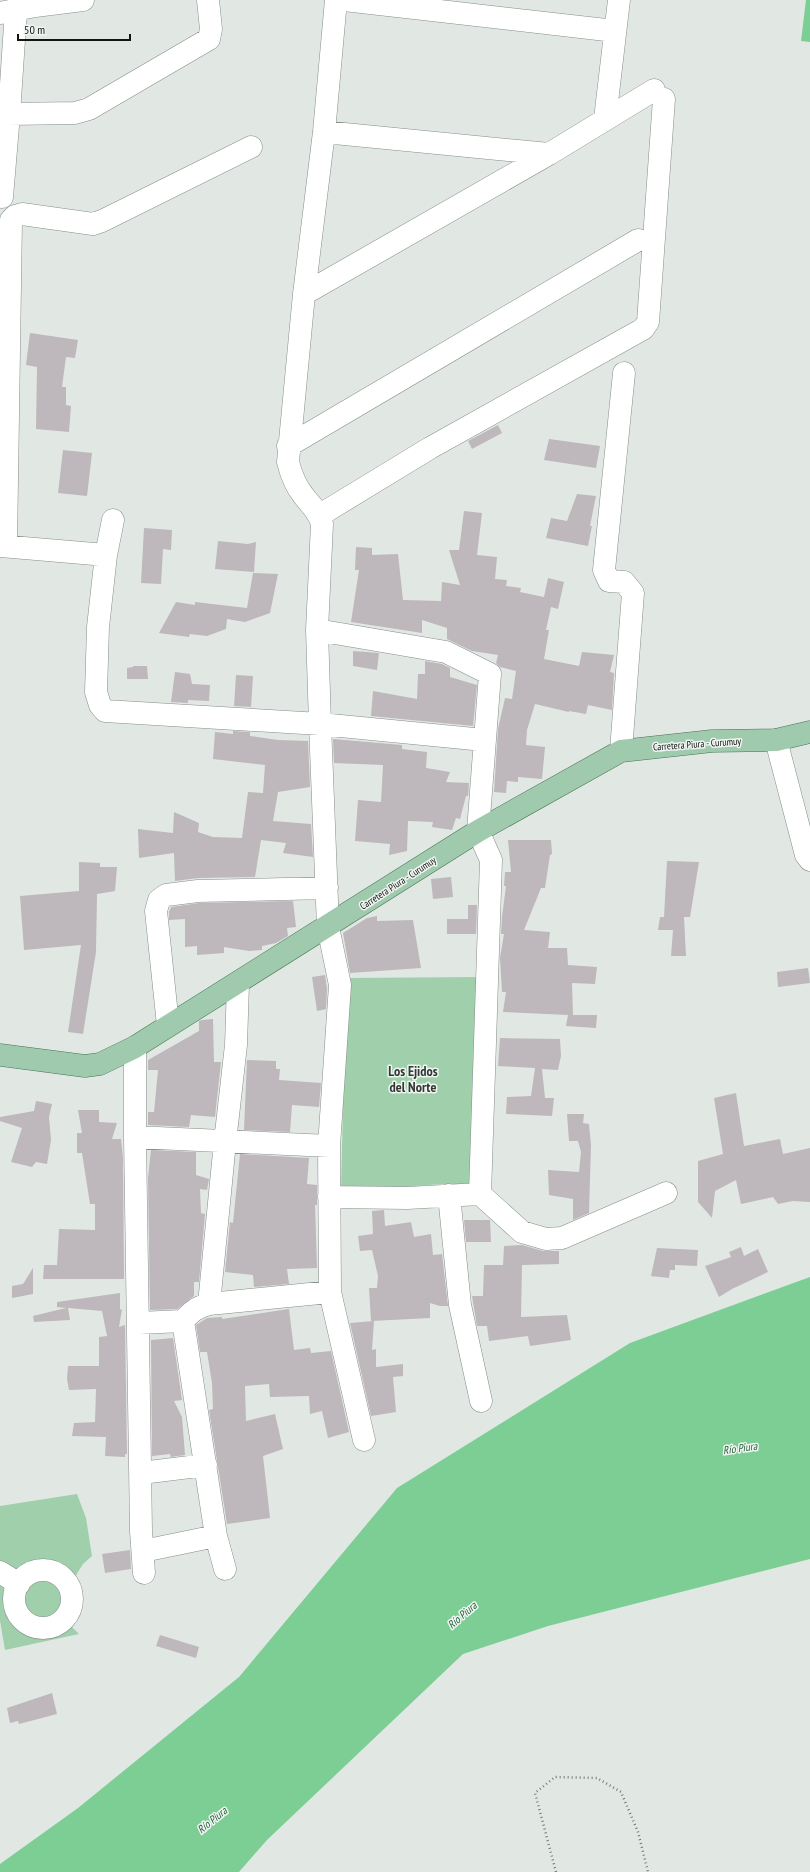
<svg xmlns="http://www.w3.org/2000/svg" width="810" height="1872" font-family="'PT Sans Narrow',sans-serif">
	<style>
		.green { fill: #a0cfac }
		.water { fill: #7cce95 }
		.building { fill: #beb7bc }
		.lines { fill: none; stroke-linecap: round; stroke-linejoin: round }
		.minor-casing { stroke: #878d89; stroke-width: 23 }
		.major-casing { stroke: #457453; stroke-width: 23 }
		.path { stroke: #757976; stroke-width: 2.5; stroke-dasharray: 1 3; stroke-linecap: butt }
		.minor { stroke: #fff; stroke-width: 22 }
		.major { stroke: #a0caad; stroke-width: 22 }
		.labels { text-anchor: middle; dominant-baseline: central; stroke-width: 3; stroke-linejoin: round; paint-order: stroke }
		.street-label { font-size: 10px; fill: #121412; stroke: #eff5f0 }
		.water-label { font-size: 11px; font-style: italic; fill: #26603a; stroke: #eff5f0 }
		.district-label { font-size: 14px; font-weight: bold; fill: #333834; stroke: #eff5f0 }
	</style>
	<rect width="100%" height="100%" fill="#e1e8e3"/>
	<!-- green -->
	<path class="green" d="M481 977 476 1184H443L341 1191 346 978Z
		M77 1494 86 1518 92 1556 83 1564 73 1580 61 1568 53 1565H42L18 1572 0 1565V1506Z
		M20 1599a24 24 0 1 1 48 0a24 24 0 1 1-48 0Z
		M0 1578 12 1592C9 1608 20 1627 37 1631 47 1634 61 1628 70 1625L79 1634 5 1650 0 1621Z"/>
	<!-- water -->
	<path class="water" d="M806 0H810V42L801 41Z
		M810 1277V1559L548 1626 463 1654 267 1840 239 1872H0V1864L78 1808 239 1677 397 1488 630 1343Z"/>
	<!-- building -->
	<path class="building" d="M30 333 78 340 75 358 66 357 62 387H66V405L71 406 69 432 36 429 37 367 26 365Z
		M498 425 502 433 472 449 468 441Z
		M549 439 600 446 596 468 544 460Z
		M63 450 92 453 87 496 58 493Z
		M577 494 596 496 590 526H592L588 546 546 538 551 518 567 521Z
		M464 511 482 513 477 555 497 557 495 579 507 580 506 586 521 588 520 592 544 597 548 578 564 582 558 609 551 607 546 630H549L544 659 579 666 582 652 614 655 610 672 614 673 612 710 588 705 586 714 569 711V712L535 704 527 730 526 745 545 747 542 779 518 777V782L507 781 506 793 494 792 498 729 505 698 512 699 516 671 500 667 496 663 498 655 472 651 447 639V628L422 620V633L351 622 359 570H355L356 547 372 548V555L398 554 403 600 441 601 442 582 460 585 449 550H459Z
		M144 528 172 530 171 550 163 549 161 584 141 583Z
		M218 541 248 544 256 542 254 572 215 569Z
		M253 573 278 574 270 613 245 622 227 619 226 629 207 636 190 634 189 637 159 633 176 602 195 605V602L247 608Z
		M353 651 379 653 377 670 353 666Z
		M425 661 442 664 450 668V677L477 685 473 726 371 716 373 691 417 699 418 674H425Z
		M133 666H147L148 679H127V668L133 667Z
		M175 672 190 674 192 684 210 685 209 701 188 700V703L171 702Z
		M236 675 253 676 251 707 234 706Z
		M233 731 250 732V736L278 740 308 741 310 787 278 792 273 821 311 824 313 857 283 853 286 843 261 840 255 877 198 878 175 881 174 853 139 858 138 829 173 833 174 812 199 823 198 832 213 837 242 838 248 792 263 793 265 765 213 759 215 732 233 734Z
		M333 739 402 745V749L427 752 426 768 450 772 446 782 469 783 468 796H466L460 819 456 818 452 830 432 827 433 822 408 821 407 851 389 855 390 844 355 841 358 800 381 802 383 765 334 763Z
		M508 840H551L552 854 550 855 545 888H541L524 930 550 932 548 948H567L568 965 597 967 595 984 572 983 573 1015H597L596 1028 566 1026 568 1015 503 1012 506 992H502L500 958 504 934H501L502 917 506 886H504L505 872H511Z
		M667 861 699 862 690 917H684L686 956H671L673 930H658L660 917H664Z
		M79 862 100 863V867H117L115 891 97 894 96 952 83 1034 68 1032 81 945 24 950 20 896 79 891Z
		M451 877 453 897 433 899 431 879Z
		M293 901 296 927 287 928 288 936 276 943 262 946V950L249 951 224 947V953L197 955V946L185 947V919L169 920V912L171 907 199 903Z
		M468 905H477L476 934H447V919H468Z
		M377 916V921L413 920 421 968 350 973 343 933 367 918Z
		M808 968 810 983 778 987 777 972Z
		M325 975 327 989 326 1009 317 1011 312 977Z
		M213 1019 214 1062H221L215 1117 191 1115 189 1127 148 1125V1112H154L158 1070H148V1060L199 1031V1021L202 1020Z
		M500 1038 560 1039 561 1056 558 1070 542 1069 545 1098H554L552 1116 506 1114 507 1097 531 1096 535 1068 498 1066Z
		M247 1060 276 1061V1069H280L279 1080 321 1083 319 1107 292 1105 290 1132 244 1130Z
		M736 1093 744 1146 780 1139 783 1154 810 1148V1202L793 1201 778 1204 773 1197 741 1204 736 1180 715 1191 712 1218 698 1202V1161L723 1154 714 1098Z
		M36 1101 52 1104 49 1117 51 1140 47 1164 36 1162 32 1167 11 1162 22 1128 0 1121V1117L34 1111Z
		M78 1110H99V1122L117 1123 112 1139H121L123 1158 124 1279H43L44 1265H57L59 1229 95 1230V1204H90L82 1153H77V1133H82Z
		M567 1114H584L583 1123 589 1124 591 1145 589 1213 573 1220V1199L549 1195 548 1170 579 1172 581 1152 578 1141H569Z
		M151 1150 196 1152V1175L209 1179 207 1190 200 1189 201 1213 205 1214 199 1282H194V1296L177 1309 150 1310 148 1178Z
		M240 1154 309 1158 307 1184 317 1185V1205H315L317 1268 287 1269 289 1284 254 1287 253 1275 225 1272 230 1222 233 1223 235 1203Z
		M384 1210 385 1226 411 1222 414 1237 431 1234 433 1255 442 1254 448 1306H440L430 1303V1318L371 1321 369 1288H377L378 1276 372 1250 360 1251 358 1236 373 1234 372 1211Z
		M464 1220H490L491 1242H466Z
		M522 1245 543 1251H559V1264L522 1265 521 1317 567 1315 571 1340 530 1346 528 1336 489 1341 487 1326H477L472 1296H483L484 1265H503L504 1246Z
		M741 1247 744 1256 758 1249 768 1272 732 1289 719 1297 705 1266 731 1257 729 1252Z
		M657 1248 698 1250 697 1266 675 1265V1270H670L669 1278 651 1276Z
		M33 1268V1294L12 1298V1286L23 1284Z
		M120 1293V1310L122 1309 119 1327 125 1325 127 1454H125V1457L105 1456 106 1437 72 1436 74 1423 95 1422 96 1389 69 1390 67 1379 68 1366H99V1337L107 1336 102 1311 68 1308 70 1320 34 1322 33 1316 66 1308 57 1307V1302Z
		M289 1309 294 1350 310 1348 311 1353 331 1351 349 1432 328 1438 322 1411 310 1414 309 1396 270 1397 269 1384 245 1386 246 1421 275 1414 283 1449 263 1456 270 1518 227 1524 209 1410 213 1409 212 1383 207 1352H200L196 1325 207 1318 222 1317V1319Z
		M374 1321 372 1350 376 1349V1367L403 1364V1376L393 1377 396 1412 371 1416 350 1323Z
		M173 1338 182 1400 174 1401 182 1417 185 1455 171 1457 170 1454 152 1456 151 1340Z
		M130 1550 131 1569 105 1573 102 1554Z
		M160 1635 199 1647 196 1658 156 1646Z
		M52 1693 57 1714 19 1724 18 1721 10 1723 7 1708Z"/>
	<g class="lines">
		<!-- minor casing -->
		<g class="minor-casing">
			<path id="minor" d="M336 0 324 132 304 294 288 462C291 474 295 485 303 495 310 505 319 511 322 524L317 630 320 724 328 927 340 985 329 1146 330 1292 364 1440
				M344 0 615 31
				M0 13 35 6 83 0
				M9 114 75 113 89 109 209 39 211 29 208 0
				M605 119 619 0
				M324 132 549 154
				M2 197 9 114 16 10
				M304 294 549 154 654 90
				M288 446 638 240
				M320 515 430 448 643 329 648 322 664 99
				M0 546 106 555 113 520
				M6 546 11 220 15 216 22 214 93 224 102 221 251 147
				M106 555 98 627 96 692 100 705 105 711 320 724 484 740
				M317 630 446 652 490 674 478 831 491 860 480 1194
				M776 740 806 855 810 860
				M621 751 633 593 624 582 609 581 604 570 624 373
				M168 1025 156 911 159 900 166 895 198 891 327 888
				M135 1047V1137L141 1531 144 1573
				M135 1137 329 1146
				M449 1195 460 1305 481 1401
				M329 1197 407 1198 480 1194 522 1232 546 1239 562 1238 666 1193
				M209 1304 225 1142 236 1045 238 984
				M183 1321 216 1536 225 1569
				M139 1323 183 1321C191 1312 197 1307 209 1304L330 1292
				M141 1473 206 1465
				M143 1551 216 1536
				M14 1599a29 29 0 1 1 58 0a29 29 0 1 1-58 0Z
				M0 1572 19 1584"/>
		</g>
		<!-- major casing -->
		<g class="major-casing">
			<path id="major" d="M0 1055 85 1066 100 1064 135 1047 478 831 621 751 712 741 776 740 810 732"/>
		</g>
		<!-- path -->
		<path class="path" d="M556 1872 535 1793 555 1777 597 1778 621 1792 638 1832 648 1872"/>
		<!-- minor -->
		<use href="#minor" class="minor"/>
		<!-- major -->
		<use href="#major" class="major"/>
	</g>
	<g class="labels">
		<!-- street labels -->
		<g class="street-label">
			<text transform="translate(697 744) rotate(-4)">Carretera Piura - Curumuy</text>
			<text transform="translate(398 883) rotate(-33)">Carretera Piura - Curumuy</text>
		</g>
		<!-- water labels -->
		<g class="water-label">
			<text transform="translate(740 1448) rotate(-8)">Río Piura</text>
			<text transform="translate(462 1615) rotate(-41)">Río Piura</text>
			<text transform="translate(212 1820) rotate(-39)">Río Piura</text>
		</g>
		<!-- district labels -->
		<g class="district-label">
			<text x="413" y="1071">Los Ejidos<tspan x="413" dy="16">del Norte</tspan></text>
		</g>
	</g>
	<!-- scale -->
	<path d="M18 34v6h112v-6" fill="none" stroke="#121412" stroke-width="2"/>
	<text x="24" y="34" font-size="12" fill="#121412" stroke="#eff5f0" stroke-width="3" paint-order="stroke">50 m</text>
</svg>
